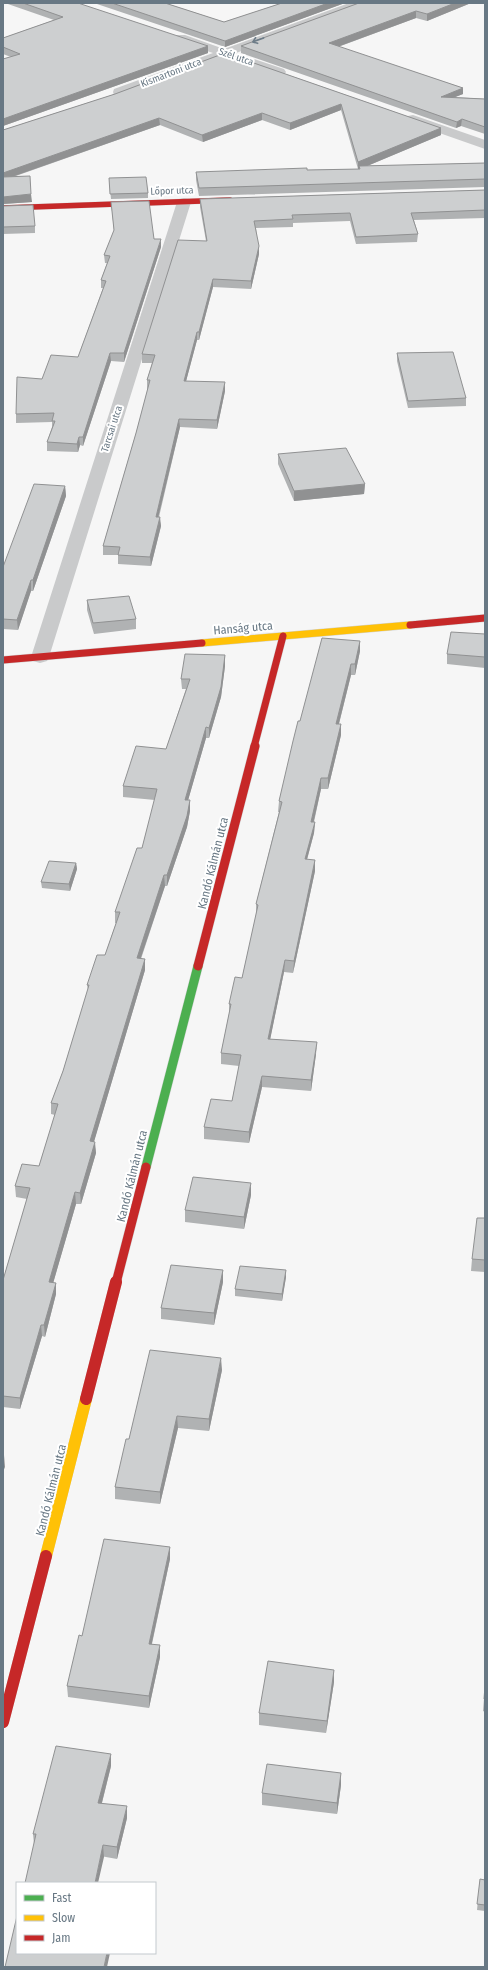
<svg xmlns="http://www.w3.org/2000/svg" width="488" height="1970" font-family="'Fira Sans Condensed',sans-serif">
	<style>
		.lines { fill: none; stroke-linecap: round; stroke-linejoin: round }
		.fast-casing { stroke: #d2d3d4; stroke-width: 10 }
		.slow-far1-casing { stroke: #d2d3d4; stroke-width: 8 }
		.slow-casing { stroke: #d2d3d4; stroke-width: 12 }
		.jam-far3-casing { stroke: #d2d3d4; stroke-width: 6 }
		.jam-far2-casing { stroke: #d2d3d4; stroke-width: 8 }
		.jam-far1-casing { stroke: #d2d3d4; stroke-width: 10 }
		.jam-casing { stroke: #d2d3d4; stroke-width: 12 }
		.street { fill: #c9cacb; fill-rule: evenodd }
		.fast { stroke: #4caf50; stroke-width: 9 }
		.slow-far1 { stroke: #ffc107; stroke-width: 7 }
		.slow { stroke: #ffc107; stroke-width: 12 }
		.jam-far3 { stroke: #c62828; stroke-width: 5.5 }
		.jam-far2 { stroke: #c62828; stroke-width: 7 }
		.jam-far1 { stroke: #c62828; stroke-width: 9 }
		.jam { stroke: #c62828; stroke-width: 12 }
		.wall { fill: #b0b2b3 }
		.shaded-wall { fill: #909192 }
		.building { fill: #cdcfd0; stroke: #909192 }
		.oneway { stroke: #6d7c88 }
		.labels { text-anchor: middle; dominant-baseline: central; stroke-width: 4; stroke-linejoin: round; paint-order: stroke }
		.far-street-label { font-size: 10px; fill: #687884; stroke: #fff }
		.street-label { font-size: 12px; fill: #687884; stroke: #fff }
	</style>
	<rect width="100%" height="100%" fill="#f6f6f6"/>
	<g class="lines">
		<!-- fast casing -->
		<g class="fast-casing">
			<path id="fast" d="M146 1167 198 966"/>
		</g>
		<!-- slow-far1 casing -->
		<g class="slow-far1-casing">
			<path id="slow-far1" d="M202 643 410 625"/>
		</g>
		<!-- slow casing -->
		<g class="slow-casing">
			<path id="slow" d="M46 1556 86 1399"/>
		</g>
		<!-- jam-far3 casing -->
		<g class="jam-far3-casing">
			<path id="jam-far3" d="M3 208 230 200"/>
		</g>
		<!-- jam-far2 casing -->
		<g class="jam-far2-casing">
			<path id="jam-far2" d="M410 625 485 618
				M3 660 202 643
				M254 747 283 636"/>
		</g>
		<!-- jam-far1 casing -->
		<g class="jam-far1-casing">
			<path id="jam-far1" d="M198 966 255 746
				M116 1283 146 1167"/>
		</g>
		<!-- jam casing -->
		<g class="jam-casing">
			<path id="jam" d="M86 1399 116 1282
				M3 1722 46 1556"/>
		</g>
		<!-- street -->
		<path class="street" d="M349 3H366L364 6 236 53 284 69 286 72 284 75H276L225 57 124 95H114L113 92 114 89 213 53 177 41 175 38 177 35H185L224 49Z
			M413 115 485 140V149L408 122 406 119 408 116Z
			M184 198 189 199 191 202 49 657 47 661 40 663 33 661 31 657 177 202 179 199Z"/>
		<!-- fast -->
		<use href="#fast" class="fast"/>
		<!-- slow-far1 -->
		<use href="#slow-far1" class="slow-far1"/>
		<!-- slow -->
		<use href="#slow" class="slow"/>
		<!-- jam-far3 -->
		<use href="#jam-far3" class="jam-far3"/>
		<!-- jam-far2 -->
		<use href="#jam-far2" class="jam-far2"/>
		<!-- jam-far1 -->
		<use href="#jam-far1" class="jam-far1"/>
		<!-- jam -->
		<use href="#jam" class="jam"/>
	</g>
	<!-- wall -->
	<path class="wall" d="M5 3H78L208 53 3 126V59L11 57 3 54V38L54 20Z
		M94 3H165L224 22 282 3H345L225 47Z
		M359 3H471L427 21 416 18 338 47 463 88V94L455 97 485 99V134L461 126 456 128 241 53V46Z
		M225 53 441 128V135L367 166 485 163V187L199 196 196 180V172L358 169 341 110 290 130 262 120 203 142 160 125 13 177 32 202 3 204V130L115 94Z
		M109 178 148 193V198L111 199Z
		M485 190V218L414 220 418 234 417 242 356 244 350 221 293 223V227L256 228 259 254 251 289 213 287 199 340H197L186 381 225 391 217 429 180 427 159 517 161 526 151 566 118 564V555H103V546L136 433 148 389H147V380L152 363H142V354L206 241 200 207V199Z
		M111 202 154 239 161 247 124 362 111 361 83 446 80 445 78 452 47 451V442L52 427V422L16 423V414L42 379 78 357 103 288H101V280L107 263H105L104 255 114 231Z
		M3 206 35 226V233L3 234Z
		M397 353 466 398V406L408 408 397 361Z
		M278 454 365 484 364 494 294 501 278 464Z
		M65 486 66 496 33 591H31L18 630 3 629V567Z
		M87 600 136 619V629L94 634 87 610Z
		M485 634V668L447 664V654Z
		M360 641V651L355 675H351L339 724H341V735L328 789H321L314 822H315L314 833 307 860H315V871L293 973 284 972 270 1039 316 1054 311 1091 262 1087 249 1143 204 1139V1127L232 1101 239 1066 221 1064V1053L229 1014V1004L242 978 256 916V904L279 812H278L279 801 300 721Z
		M225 655V666L221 697 209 738H206L188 800 190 811 187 827 167 886H165L141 959H145V970L94 1141 96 1153 81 1204H76L53 1283H56V1294L45 1337 42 1336 20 1409 3 1407V1280L27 1199 16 1197 15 1186 39 1166 55 1115 51 1114V1103L63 1071 88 990 87 985 105 955 116 923H115V912L142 848 155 800 123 797V786L166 749 186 689H182L181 679Z
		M76 863 77 869 70 891 42 888 41 882Z
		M251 1195 244 1229 185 1222V1210Z
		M485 1218V1272L471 1271 472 1259Z
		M223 1270V1282L214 1325 161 1319V1308Z
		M286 1277 282 1301 235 1296V1289Z
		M222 1370 209 1431 178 1428 160 1504 115 1499V1487L129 1439Z
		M170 1547V1559L152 1644 160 1657 149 1708 68 1697 67 1686 82 1636Z
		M334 1670V1682L326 1733 259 1725V1713Z
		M485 1685V1712L483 1711Z
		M111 1766 102 1803 127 1818 117 1859 34 1844 33 1834Z
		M341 1785 337 1814 262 1805V1793Z
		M480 1879 485 1880V1911L477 1910Z"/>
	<!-- shaded-wall -->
	<path class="shaded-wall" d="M328 3H345L225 47V41Z
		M455 3H471L427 21V14Z
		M416 11V18L329 50V43Z
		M208 46V53L3 126V119Z
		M463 88V94L440 103 441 97Z
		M341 104V110L290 130V123Z
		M262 113V120L203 142 202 135Z
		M159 118 160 125 3 180V173Z
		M462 119 461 126 456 128 457 122Z
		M441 128V135L360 169 359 166V169H358V162Z
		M31 194 32 202 3 204V197Z
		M161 239V247L124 362V353Z
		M259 246V254L251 289V281Z
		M213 279V287L199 340V332Z
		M197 332V340L184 389V381Z
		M110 353 111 361 83 446V437Z
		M225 382V391L217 429V420Z
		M179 419 180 427 156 526V517Z
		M79 437 80 445 78 452 77 444Z
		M365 484 364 494 294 501V491Z
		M65 486 66 496 33 591V580Z
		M160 517 161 526 151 566 150 557Z
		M31 580V591L18 630 17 620Z
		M360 641V651L355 675V664Z
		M225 655V666L221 697 209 738V728Z
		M351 664V675L336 735V724Z
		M341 724V735L328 789V778Z
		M206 727V738L185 811V800Z
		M321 778V789L311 833V822Z
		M190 800V811L187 827 167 886V875Z
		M315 822 314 833 304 870 305 859Z
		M315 860V871L293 973 294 961Z
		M76 863 77 869 70 891 69 884Z
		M164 875 165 886 137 969V958Z
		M145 959V970L91 1152 90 1141Z
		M285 960 284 972 268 1050V1039Z
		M317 1042 316 1054 311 1091V1080Z
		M262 1076V1087L249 1143V1132Z
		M95 1142 96 1153 81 1204 80 1193Z
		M251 1183V1195L244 1229V1217Z
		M75 1192 76 1204 50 1294 49 1282Z
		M223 1270V1282L214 1325V1313Z
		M286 1270V1277L282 1301V1294Z
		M56 1283V1294L45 1337 44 1325Z
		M41 1325 42 1336 20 1409V1398Z
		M221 1358 222 1370 209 1431V1419Z
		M177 1416 178 1428 160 1504V1492Z
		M4 1455 5 1467 3 1472V1457Z
		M170 1547V1559L149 1656V1644Z
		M160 1645V1657L149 1708V1696Z
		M334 1670V1682L326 1733 327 1721Z
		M111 1754V1766L99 1814 98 1803Z
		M341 1773V1785L337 1814V1803Z
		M127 1806V1818L117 1859V1847Z
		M103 1845 104 1857 98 1883H95Z
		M107 1953H110L107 1967H104Z"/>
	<!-- building -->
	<path class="building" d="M23 3H78L208 46 3 119V59L20 54 3 47V38L63 17Z
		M112 3H165L224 22 282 3H328L225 41Z
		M359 3H455L427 14 416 11 329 43 463 88 441 97 485 99V127L462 119 457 122 241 46Z
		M225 53 441 128 358 162 341 104 290 123 262 113 202 135 159 118 3 173V130L115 94Z
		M485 163V179L199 188 196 172 307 168V170L360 169 359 166Z
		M30 176 31 194 3 197V177Z
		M146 177 148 193 110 194 109 178Z
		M485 190V210L411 213 418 234 356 237 350 213 292 215 293 219 254 221 259 246 251 281 213 279 199 332H197L184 381 225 382 217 420 179 419 156 517H160L150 557 118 555 120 547 103 546 136 433 150 380H147L155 355 142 354 178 240 207 241 200 199Z
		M149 201 154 239H161L124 353H110L83 437H79L77 444 47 442 55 421H52L54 413 16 414 17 377 42 379 51 355 78 357 106 281 101 280 110 256 104 255 114 230 111 202Z
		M33 205 35 226 3 227V206Z
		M453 352 466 398 408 401 397 353Z
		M346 448 365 484 294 491 278 454Z
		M34 484 65 486 33 580H31L17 620 3 619V567Z
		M129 596 136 619 93 623 87 600Z
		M451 632 485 634V657L447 654Z
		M322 638 360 641 355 664H351L336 724H341L328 778H321L311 822H315L305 859 315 860 294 961 285 960 268 1039 317 1042 311 1080 262 1076 249 1132 204 1127 211 1099 232 1101 241 1055 221 1053 231 1004H229L235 977 242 978 258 905 256 904 282 802 279 801 293 741 298 721H300Z
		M185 654 225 655 221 687 209 728 206 727 185 800H190L187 816 167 875H164L137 958 145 959 90 1141 95 1142 80 1193 75 1192 49 1282 56 1283 44 1325H41L20 1398 3 1396V1280L30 1188 15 1186 22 1164 39 1166 58 1104 51 1103 63 1071 89 985H87L97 955H105L120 912H115L137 848H142L157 789 123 786 136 746 166 749 190 679H181Z
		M49 861 76 863 69 884 41 882Z
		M193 1177 251 1183 244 1217 185 1210Z
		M477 1218H485V1260L472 1259Z
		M171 1265 223 1270 214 1313 161 1308Z
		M240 1266 286 1270 282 1294 235 1289Z
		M150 1350 221 1358 209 1419 177 1416 160 1492 115 1487 126 1439H129Z
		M104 1539 170 1547 149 1644 160 1645 149 1696 67 1686 79 1635 82 1636Z
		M268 1661 334 1670 327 1721 259 1713Z
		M485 1686V1700L484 1699Z
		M56 1746 111 1754 98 1803 127 1806 117 1847 103 1845 95 1883H25L36 1834H33Z
		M267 1764 341 1773 337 1803 262 1793Z
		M480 1879 485 1880V1905L477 1904Z
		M17 1916V1953H107L104 1967H5Z"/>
	<!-- one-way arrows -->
	<defs><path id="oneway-shaft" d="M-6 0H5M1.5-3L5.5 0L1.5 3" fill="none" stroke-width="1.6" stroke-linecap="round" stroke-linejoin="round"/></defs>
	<use class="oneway" href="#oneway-shaft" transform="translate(258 40) rotate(160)"/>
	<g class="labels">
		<!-- far-street labels -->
		<g class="far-street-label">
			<text transform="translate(236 57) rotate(19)">Szél utca</text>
			<text transform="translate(171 73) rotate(-21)">Kismartoni utca</text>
			<text transform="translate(172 191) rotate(-2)">Lőpor utca</text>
			<text transform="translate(112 429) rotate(-72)">Tarcsai utca</text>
		</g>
		<!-- street labels -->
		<g class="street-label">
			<text transform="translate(243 628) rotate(-5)">Hanság utca</text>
			<text transform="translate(213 863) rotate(-76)">Kandó Kálmán utca</text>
			<text transform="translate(132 1176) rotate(-76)">Kandó Kálmán utca</text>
			<text transform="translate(51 1490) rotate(-76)">Kandó Kálmán utca</text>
		</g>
	</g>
	<!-- border -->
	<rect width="488" height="1970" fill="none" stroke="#687884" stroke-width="8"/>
	<!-- legend -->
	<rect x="16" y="1882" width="140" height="72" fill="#ffffff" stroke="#c3c9ce"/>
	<rect x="24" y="1895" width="20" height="6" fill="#4caf50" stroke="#c3c9ce"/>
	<text x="52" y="1902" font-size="12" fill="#687884">Fast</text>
	<rect x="24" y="1915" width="20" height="6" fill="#ffc107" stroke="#c3c9ce"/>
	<text x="52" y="1922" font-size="12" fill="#687884">Slow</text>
	<rect x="24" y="1935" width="20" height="6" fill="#c62828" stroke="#c3c9ce"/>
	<text x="52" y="1942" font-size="12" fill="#687884">Jam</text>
</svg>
